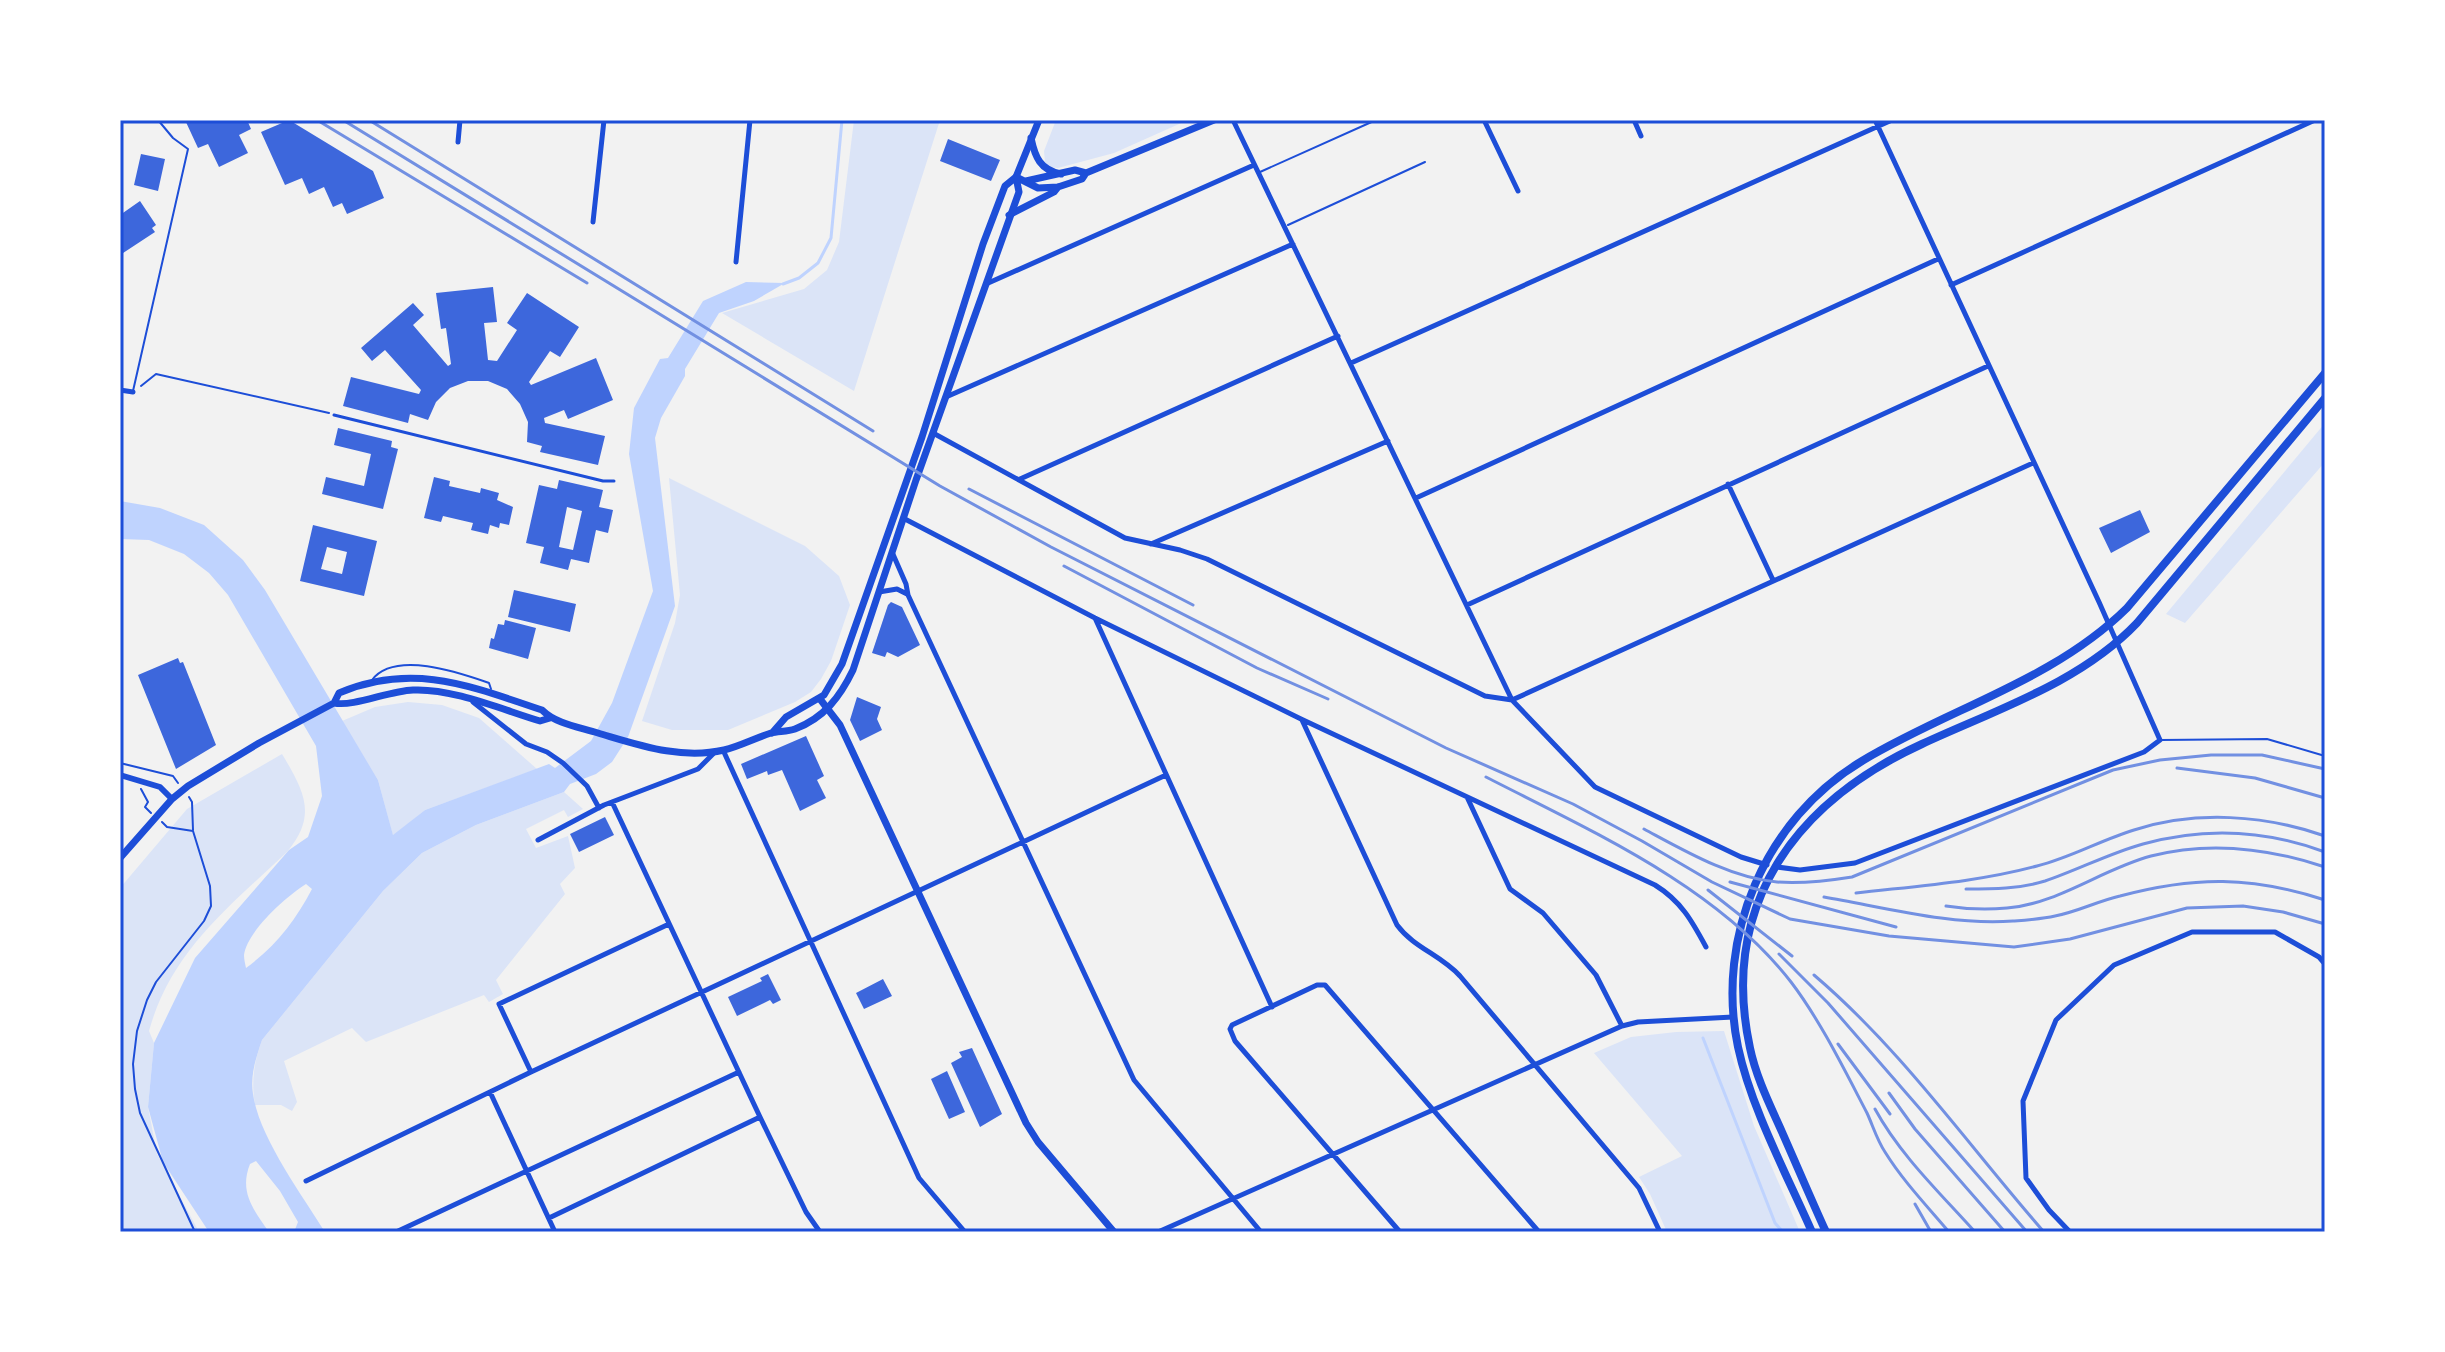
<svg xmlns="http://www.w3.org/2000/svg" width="2445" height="1352" viewBox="0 0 2445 1352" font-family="'PT Sans',sans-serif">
	<rect width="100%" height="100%" fill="#f2f2f2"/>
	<path fill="#dbe4f7" d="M854,120H940L854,391L722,313L804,289L827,270L839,242Z
		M1056,120H1188L1114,153L1058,168L1049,167L1045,162L1044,151Z
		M2325,423V462L2185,623L2166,614Z
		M669,478L805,546L839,576L850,605L831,661L821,679L811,692L795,702L728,730H672L642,721L675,623L680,595Z
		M408,702L442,705L479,718L537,769L425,810L393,836L378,780L342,721L375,707Z
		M282,754C304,791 318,815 287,852C229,907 171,951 149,1031L154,1043L148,1107L157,1154L199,1232H120V888L187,809Z
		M564,792L583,809L568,817L564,810L526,829L536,848L568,836L575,868L560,884L565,894L496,980L503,994L489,1002L484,995L366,1042L352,1028L284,1061L297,1102L292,1111L281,1105H255C251,1081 254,1062 262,1040L383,891L422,853L476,825Z
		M1724,1031L1754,1126L1800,1232H1667L1650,1194L1639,1177L1682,1156L1594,1053L1631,1037L1676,1032Z"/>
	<path fill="#bfd3fe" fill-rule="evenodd" d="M746,282L785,283L754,301L719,313L685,369V376L661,418L655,438L675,606L628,737L612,762L596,774L570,784L564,792L476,825L422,853L383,891L262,1040C256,1058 250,1075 253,1094C259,1137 302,1195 325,1232H294L298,1222L280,1191L256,1161L250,1164C239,1192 253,1209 269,1232H209L163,1162L148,1107L154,1043L195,958L289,850L308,837L322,796L316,746L228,595L209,573L184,554L149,540L120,539V501L160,508L204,525L243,560L265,590L378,780L393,835L425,810L549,764L555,768L591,741L612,703L653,591L629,454L634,408L660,359L668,358L703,301ZM306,884L312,889C295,921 276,946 246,968C245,963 244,959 244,955C247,931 287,896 306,884Z"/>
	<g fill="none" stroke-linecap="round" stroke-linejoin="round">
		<path stroke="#bfd3fe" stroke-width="3" d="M783,284L799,278L818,263L831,238L842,120
			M1703,1038L1775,1223L1783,1232"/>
	</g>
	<path fill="#3d67dc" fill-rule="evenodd" d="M185,120H247L251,129L239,135L248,153L219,167L208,144L198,148Z
		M289,120L373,171L384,198L347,214L342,203L333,207L324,187L309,194L302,178L285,185L261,132Z
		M948,139L1000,160L991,181L940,161Z
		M141,154L165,159L158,191L134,185Z
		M140,201L156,225L152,228L155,232L120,255V215Z
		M493,287L497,322L484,323L488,360L497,361L517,330L507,323L527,293L579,327L560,357L550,351L529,382L531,385L596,358L613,400L568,419L564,410L544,418L545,423L605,436L598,465L540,452L542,446L527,442L528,422L520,404L507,389L488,381H468L450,388L436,402L428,420L410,414L408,423L343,406L351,377L419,394L421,390L385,350L372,361L361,348L413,303L424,315L413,325L448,366L451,364L446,328L441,329L436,293Z
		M338,428L392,441L391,447L398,449L383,509L322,494L326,477L364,486L371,454L334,445Z
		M434,477L450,481L449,486L480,493L481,488L499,493L497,500L513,507L509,525L500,523L499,528L490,525L488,534L471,530L473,523L443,516L441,522L424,518Z
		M559,480L603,490L599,507L613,510L608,533L596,530L589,563L571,559L568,570L540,563L544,547L526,543L539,485L557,489ZM567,507L582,511L573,550L559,547Z
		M2140,510L2150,532L2111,553L2099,528Z
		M313,525L377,541L364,596L300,581ZM327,547L347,552L342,574L321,569Z
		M514,590L576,604L570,632L508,617Z
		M891,602L902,607L920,645L898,657L887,652L885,657L872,653L888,605Z
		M505,620L536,628L528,659L489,648L491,638L494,639L498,624L504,625Z
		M178,658L180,663L183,662L216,745L176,769L138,675Z
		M857,697L881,707L877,719L882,730L860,741L850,720Z
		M806,736L824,776L817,780L826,798L800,811L782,770L768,775L767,771L747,779L741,764Z
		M605,817L614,835L579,852L570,834Z
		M768,974L781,1000L773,1004L770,1000L737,1016L728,997L762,981L760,978Z
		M883,979L892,996L864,1009L856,993Z
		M972,1048L1002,1114L980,1127L951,1063L962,1057L959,1052Z
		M947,1071L965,1112L949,1119L931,1079Z"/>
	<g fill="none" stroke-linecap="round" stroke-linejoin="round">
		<path stroke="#1d4ed8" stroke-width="2" d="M141,386L156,374L329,413
			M120,763L173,776L178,783
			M141,789L148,802L145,807L151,813
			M189,797L192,802L193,830
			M162,822L167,827L193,831L210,886L211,906L204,921L156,982L147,1000L137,1031L133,1064L135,1089L140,1113L195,1232"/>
		<path stroke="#1d4ed8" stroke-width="2" d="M1260,172L1376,120
			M1288,225L1425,162
			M133,391L188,149L173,138L158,120
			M372,680C395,650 460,673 489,683L491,689
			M2161,740L2267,739L2325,756"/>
		<path stroke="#1d4ed8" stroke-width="3" d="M334,415L603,481H614"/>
		<path stroke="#1d4ed8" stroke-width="5" d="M1233,120L1512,700L1595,787L1741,857L1767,865
			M1484,120L1518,191
			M1634,120L1641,136
			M458,142L460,120
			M593,222L604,120
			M736,262L750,120
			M986,284L1254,165
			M1951,285L2315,120
			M1351,363L1892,120
			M120,390L133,392
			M946,397L1293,244
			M933,433L1125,538L1180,550L1207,559L1485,696L1512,700L2033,463
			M1020,479L1338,336
			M1728,484L1773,580
			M1416,498L1938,259
			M903,518L1095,618L1301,719L1655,885C1681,901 1692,921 1706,947
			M1151,544L1388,441
			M892,552L906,584L908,595L1134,1080L1261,1232
			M879,592L897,589L907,594
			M1467,605L1988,366
			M1095,618L1272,1007
			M473,702L526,744L547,752L563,763L587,786L599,808
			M1302,720L1397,925C1414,948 1441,955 1460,976L1639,1188L1660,1232
			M723,750L919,1178L965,1232
			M1467,797L1510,889L1543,913L1596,975L1622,1026
			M612,802L760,1117L806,1212L820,1232
			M538,840L604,805L698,769L715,752
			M1777,867L1800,870L1855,863L2144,752L2160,740L2099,602L1875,120
			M531,1072L499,1004L669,924
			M490,1092L555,1232
			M306,1181L531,1072L1166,775
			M549,1218L760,1117
			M396,1232L739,1072
			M1158,1232L1622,1026L1638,1022L1733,1017
			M1400,1232L1235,1041L1230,1029L1232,1025L1317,985H1325L1539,1232
			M2070,1232L2049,1210L2026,1178L2023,1101L2056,1020L2114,965L2192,932H2275L2319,957L2325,964"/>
		<path stroke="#1d4ed8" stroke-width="6" d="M120,775L160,787L172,799"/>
		<path stroke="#1d4ed8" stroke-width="7" d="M1031,138C1035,157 1040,170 1061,174
			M1016,177L1038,188L1058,187L1082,179L1086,173L1214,120
			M1026,181L1075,170L1086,173
			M1009,215L1054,192L1058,187
			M820,699L840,725L1026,1123L1038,1142L1114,1232"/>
		<path stroke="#1d4ed8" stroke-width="7" d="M334,703C354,707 388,691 413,690C452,688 503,710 540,721L550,718
			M772,733L786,717L824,695L842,664L922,437L983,244L1005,186L1016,177L1039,120
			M120,858L172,799L188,786L259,743L334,703L339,693C413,662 470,686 542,710C556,724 579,727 598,733C639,745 681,760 724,750C740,746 755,738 771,733C778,731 787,732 795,729C824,718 840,697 853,670L916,480L1019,192L1016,177"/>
		<path stroke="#1d4ed8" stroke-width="8" d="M1812,1232C1787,1175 1751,1108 1738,1047C1715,937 1765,819 1862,761C1950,708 2053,681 2127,608L2325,373
			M1826,1232C1811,1199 1797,1166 1782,1132C1770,1105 1756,1077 1750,1048C1719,904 1796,802 1922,744C1995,710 2080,683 2137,623L2325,398"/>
		<path stroke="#7290e2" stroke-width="3" d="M317,120L587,283
			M343,120L940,486L1051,547L1446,748L1573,804L1642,841L1712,882L1790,919L1889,936L2014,947L2070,939L2187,908L2243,906L2283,912L2325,924
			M369,120L873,431
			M969,489L1193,605
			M1064,566L1257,668L1328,699
			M2177,768L2255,778L2325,798
			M1486,777C1591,831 1717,886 1791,982C1820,1020 1845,1071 1867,1113C1873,1126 1877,1140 1885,1152C1903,1181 1927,1206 1949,1232
			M1644,829C1685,851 1731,878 1777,882C1803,884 1827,881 1852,877L2113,770L2160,760L2211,755H2262L2325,769
			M1730,882L1896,927
			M1966,889C1993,889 2019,889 2045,881C2078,870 2110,853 2143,844C2204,827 2266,830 2325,852
			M1708,890L1792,956
			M1856,893C1917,886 1978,882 2037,866C2070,858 2101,840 2134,830C2196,810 2265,815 2325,836
			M1824,897C1883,907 1953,926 2013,921C2027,920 2042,919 2055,916C2077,912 2098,901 2120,896C2195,876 2251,876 2325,900
			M1946,906C1965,909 1987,910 2007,908C2058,904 2102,869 2151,856C2209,841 2268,848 2325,867
			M1779,954L1828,1003L2027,1232
			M1814,975C1902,1050 1968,1145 2044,1232
			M1838,1044L1890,1114
			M1889,1093L1915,1129L2005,1232
			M1875,1109C1900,1155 1940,1193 1975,1232
			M1915,1204L1931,1232"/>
	</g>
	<rect width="2445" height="1352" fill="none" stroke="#ffffff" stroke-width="244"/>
	<rect x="122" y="122" width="2201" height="1108" fill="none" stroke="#1d4ed8" stroke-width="3"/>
</svg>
